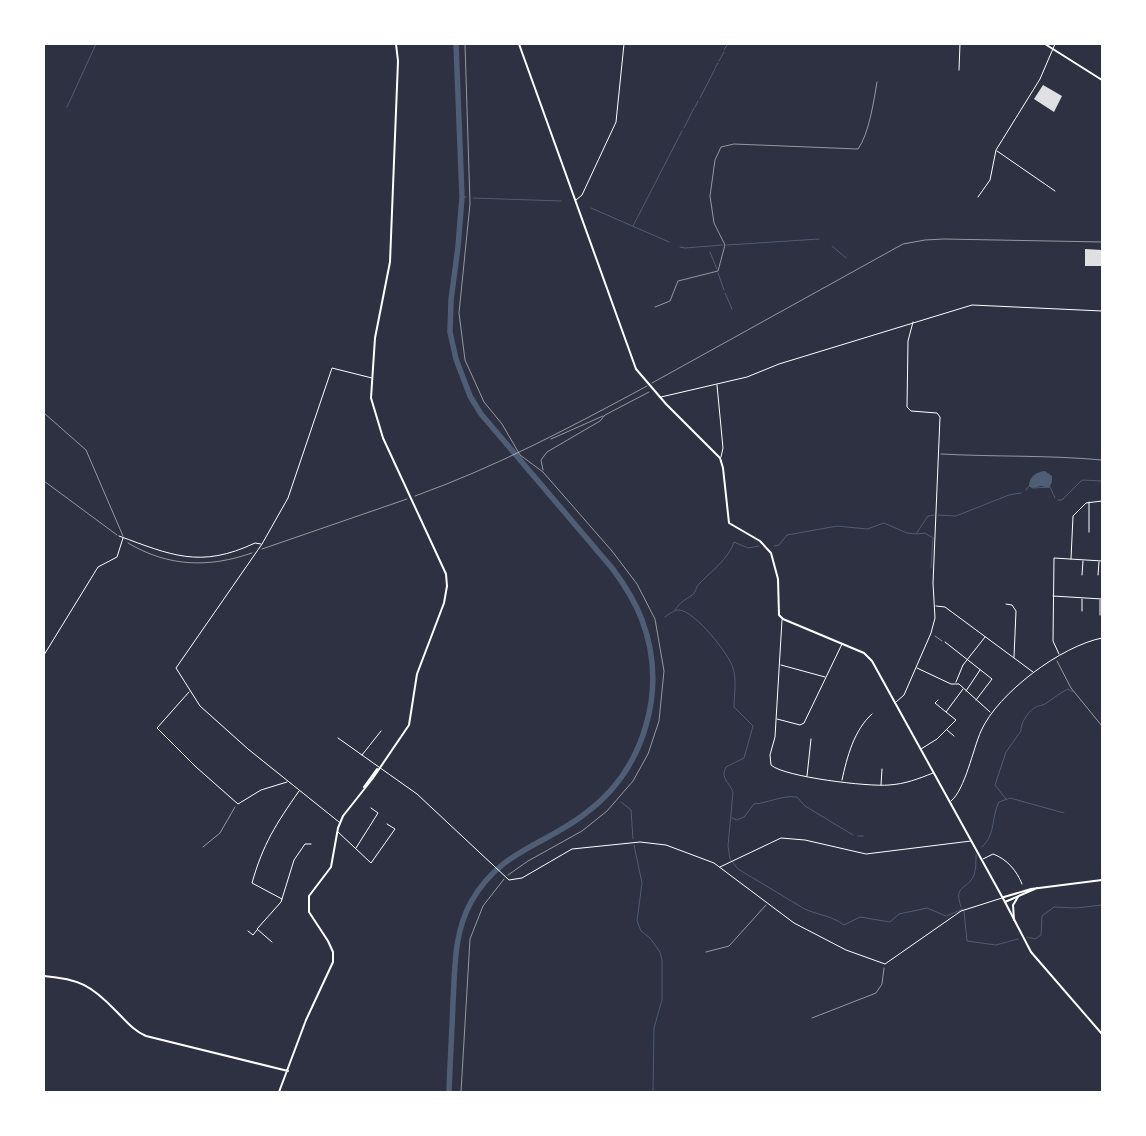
<svg xmlns="http://www.w3.org/2000/svg" width="1146" height="1136" viewBox="0 0 1146 1136" font-family="'Work Sans',sans-serif">
	<rect width="100%" height="100%" fill="#2d3142"/>
	<path fill="#4f5d75" d="M1045,471L1052,476V482L1049,488L1041,486L1033,488L1029,486C1029,477 1036,472 1045,471Z"/>
	<g fill="none" stroke-linecap="round" stroke-linejoin="round">
		<path stroke="#4f5d75" stroke-width="1" d="M724,50L727,45
			M719,61L724,52
			M715,68L718,63
			M700,98L715,69
			M67,107L96,44
			M695,107L698,101
			M684,128L694,108
			M462,197H466
			M473,198L561,201
			M591,208L669,242
			M633,226L682,131
			M727,245L819,239
			M832,246L846,258
			M680,247L685,248L723,245
			M710,252L717,269
			M718,273L724,290
			M725,293L732,309
			M1026,490L1029,486L1033,488L1050,487L1055,498
			M1058,500H1062L1082,480L1102,481
			M938,515L956,516L1009,495L1021,493
			M917,534L925,533L933,538L931,568
			M774,546L779,545L787,535L837,526L867,529L884,523L907,533L916,534L928,516L934,515
			M675,610C681,601 684,601 692,595C696,593 695,589 698,585C710,572 729,559 734,542L748,548L759,546
			M665,617C669,614 674,610 679,610C695,611 729,654 733,668C737,681 734,694 734,707L753,726L744,758L726,767C720,778 729,782 733,792L728,846L730,859L738,869L798,905C812,915 830,914 844,925L860,917L890,922L899,914L927,908L946,916L963,909
			M1006,799L995,785L1006,752L1021,731C1020,724 1028,712 1034,708C1038,705 1044,706 1048,702C1055,697 1060,693 1068,689L1073,692
			M621,802L631,810L633,839
			M732,818L737,820L744,817L754,804C769,803 781,795 797,797L805,806L853,835
			M858,836H863
			M634,845L642,883L637,921L641,931L650,938L660,952L662,960V1000L654,1028L653,1092
			M982,847C996,834 991,818 999,802L1010,798L1064,813
			M961,907C953,884 967,891 974,875C976,870 976,860 976,855
			M964,911L967,941L996,945L1018,939
			M1027,937L1035,939L1041,935L1042,916L1054,907L1076,908L1102,905"/>
		<path stroke="#4f5d75" stroke-width="5.5" d="M449,1092C450,1062 452,1032 453,1002C455,967 454,933 471,902C500,850 544,846 586,813C645,769 668,689 642,620C635,601 624,584 612,568L481,414L470,396L456,359L450,332L451,300L458,247L462,197L456,44"/>
	</g>
	<path fill="#e0e0e3" d="M1043,85L1062,96L1054,112L1034,99Z
		M1085,249L1102,250V266H1085Z"/>
	<g fill="none" stroke-linecap="round" stroke-linejoin="round">
		<path stroke="#fff" stroke-width="0.5" d="M465,44L470,204L459,313L465,360L484,402L502,424L520,455L543,472L612,551L637,584L655,619L664,671L659,721L648,754L633,781L607,811L582,831L528,861L508,875
			M655,307L670,301L678,281L718,271L725,245L714,223L710,196L715,160L721,147L734,144L858,149C869,134 874,100 877,82
			M652,383L903,244L925,240L944,239L1102,242
			M551,439L603,416
			M941,454C995,457 1049,455 1102,460
			M543,470L541,460L547,452L600,421L605,415L649,392
			M415,496C496,467 571,427 647,386
			M128,543C168,567 209,568 252,553
			M262,549L407,499
			M935,636L942,641
			M1057,661L1071,688L1102,726
			M203,847L220,833L235,807
			M706,952L729,946L766,905
			M812,1018L876,993L882,984L884,968
			M461,1092L470,939L483,906L504,879"/>
		<path stroke="#fff" stroke-width="0.5" d="M44,413L86,450L123,536
			M44,481L117,535"/>
		<path stroke="#fff" stroke-width="1" d="M959,70L960,44
			M997,151L1055,191
			M978,197L990,180L996,150L1040,79L1055,44
			M576,200L582,195L616,122L624,44
			M717,385L723,448L721,457
			M661,397L747,377L779,364L972,305L1102,311
			M1089,532V502
			M1102,533V516
			M119,536C171,555 200,569 255,543L261,544
			M1071,559L1073,516L1086,503L1102,501
			M1082,575L1083,561
			M1098,575L1099,562
			M1053,596L1102,599
			M1006,604L1012,605L1016,611L1014,657
			M936,606L945,607L1033,672
			M1082,611V599
			M1100,615V600
			M782,620L775,737L770,755L771,765C784,777 869,787 889,785C905,784 918,779 933,773
			M945,642L992,679L976,700
			M1059,654L1053,641L1054,558L1102,561
			M44,655L98,567L117,557L123,538
			M781,665L825,677
			M917,668L951,684H959L990,712
			M956,682L963,665L985,637
			M966,691L980,670
			M189,692L157,728L196,767L238,804L261,790L287,782
			M938,700L935,703L946,712L963,689
			M896,702L904,695L931,633L935,618L933,583L940,417L937,413L911,411L907,407L908,341L913,322
			M777,719L800,725L804,723L842,644
			M947,730L954,736
			M338,738L417,794L509,880L522,878L572,849L640,842L666,845L714,863L794,923L846,950L885,964L961,911L1002,898
			M921,749L937,739L956,720L946,712
			M362,755L381,731
			M807,776L811,739
			M842,780C847,757 854,730 872,714
			M881,785L882,769
			M951,801C965,790 973,749 981,731C998,693 1061,646 1102,638
			M339,822L248,749L200,706L176,668L262,544L288,498L332,368L372,378
			M338,832L371,863L395,829L387,824
			M356,848L378,813L371,808
			M983,859L993,854C1007,859 1017,871 1022,884
			M720,867L781,838L805,840L866,854L971,841
			M282,899L252,883C263,844 276,824 299,791
			M248,931L253,935L257,930
			M272,942L257,929L281,902L294,860L305,844H311"/>
		<path stroke="#fff" stroke-width="2" d="M1045,44L1102,80
			M1005,902L1031,952L1102,1034"/>
		<path stroke="#fff" stroke-width="2" d="M519,44L636,369L666,404L720,458L723,468L729,523L760,541L771,553L778,579L779,615L783,619L864,653L872,661L1005,902L1037,888
			M364,787L377,769
			M1004,897L1031,889L1102,880
			M1014,920L1013,905L1018,897
			M44,976C79,979 91,985 116,1011C126,1021 134,1031 146,1036L288,1071
			M279,1092L306,1020L333,962V952L328,941L309,912V896L331,867L338,828L343,816L373,778L409,725L417,674L444,603L447,586L446,574L383,438L371,398L375,338L390,262L398,61L396,44"/>
	</g>
	<rect width="1146" height="1136" fill="none" stroke="#ffffff" stroke-width="90"/>
</svg>
